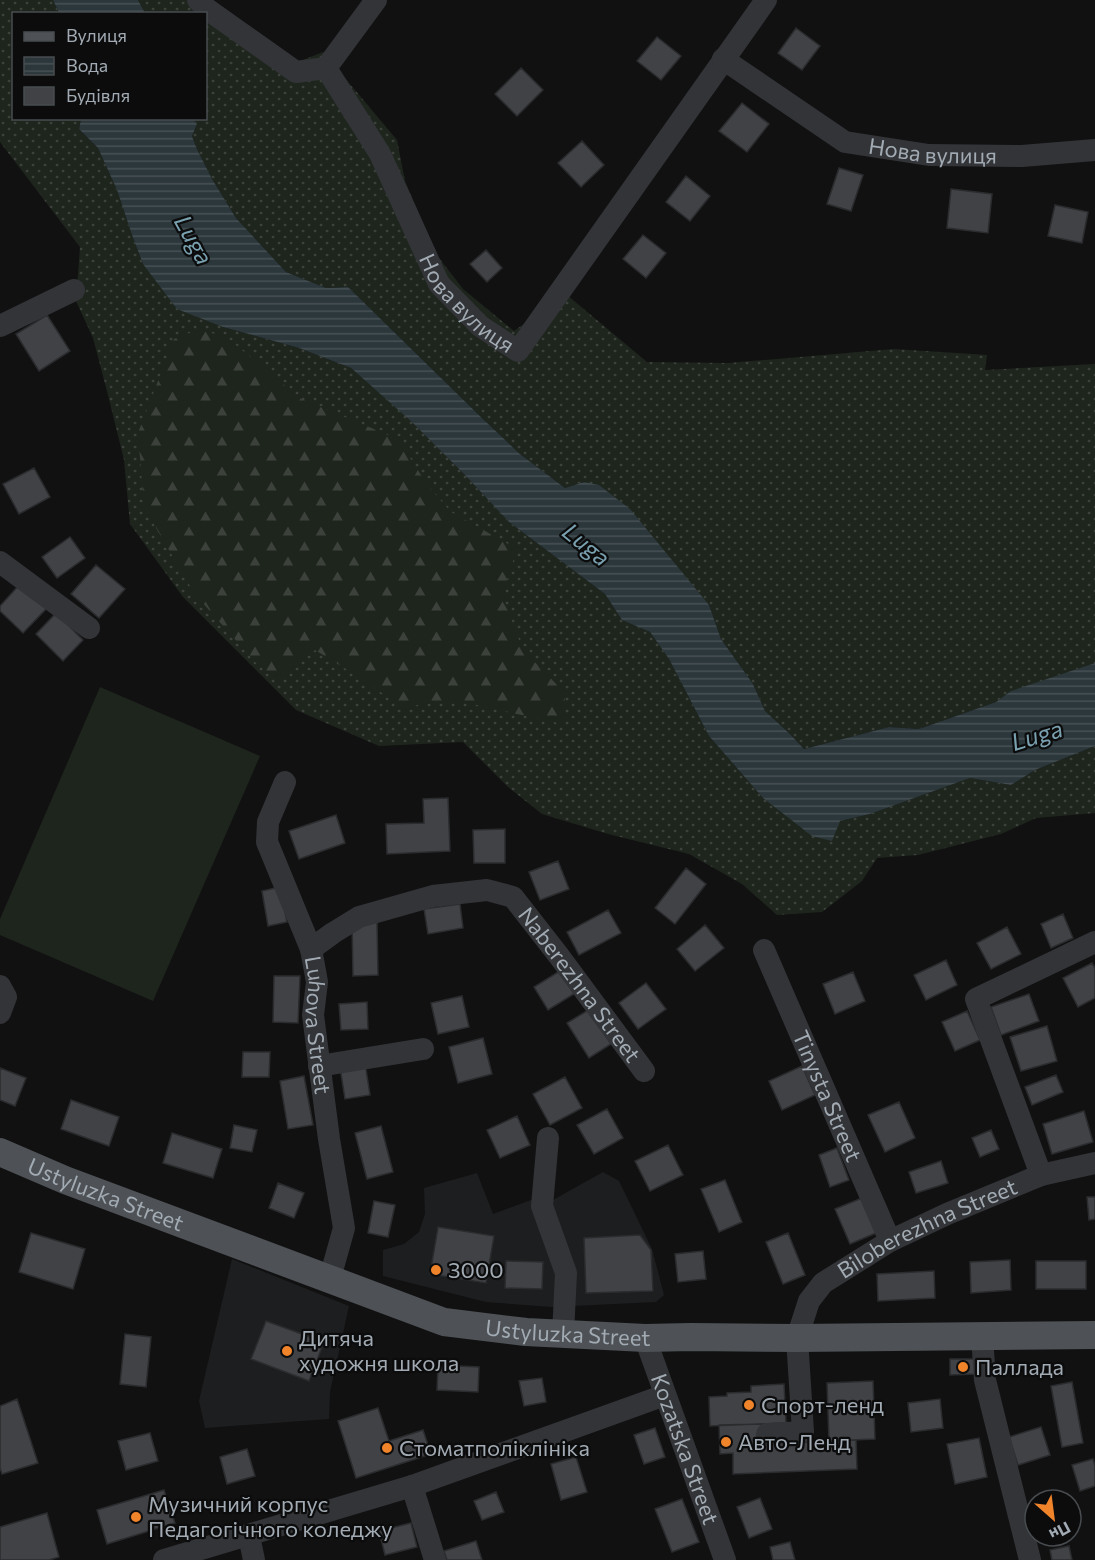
<svg xmlns="http://www.w3.org/2000/svg" width="1095" height="1560" viewBox="0 0 1095 1560" font-family="Commissioner,sans-serif">
	<defs>
		<pattern id="grass-dots" width="8" height="8" patternUnits="userSpaceOnUse" patternTransform="scale(1.5)"><rect width="8" height="8" fill="#1e251d"/><path d="M2 2h.1M6 6h.1" fill="none" stroke="#3c423b" stroke-width="1.8" stroke-linecap="round"/></pattern>
		<pattern id="forest-firs" width="22" height="20" patternUnits="userSpaceOnUse" patternTransform="scale(1.5)"><rect width="22" height="20" fill="#1e251d"/><path d="M5 1l3.5 6h-7zM16 11l3.5 6h-7z" fill="#3c423b"/></pattern>
		<pattern id="water-rules" width="6" height="5" patternUnits="userSpaceOnUse" patternTransform="scale(1.5)"><rect width="6" height="5" fill="#2b373b"/><path d="M0 2.5h6" fill="none" stroke="#475155"/></pattern>
	</defs>
	<rect width="100%" height="100%" fill="#111112"/>
	<path fill="#1d1e1f" d="M603,1172L619,1181L652,1249L664,1295L656,1302L552,1307L486,1302L383,1276V1250L404,1244L419,1232L425,1214L424,1188L477,1173L493,1214L531,1200H553Z
		M232,1259L349,1306L330,1392L329,1419L205,1428L199,1401Z"/>
	<path fill="url(#grass-dots)" d="M0,0H53L59,13L14,14V118L81,119L79,129L98,148L117,190L132,235L143,264L223,327L299,348L351,368L412,421L464,474L509,522L605,594L622,620L650,632L669,659L709,736L763,798L840,821L870,814L970,778L1011,785L1035,770L1095,746V813L1036,818L1001,834L918,855L877,858L862,881L822,912L777,915L742,884L689,854L608,834L542,814L508,787L463,742L379,746L296,710L183,597L130,524L124,460L108,395L93,338L76,301L80,247L0,142Z
		M138,0H210L298,62L323,52L397,140L405,181L436,254L463,289L514,331L528,321L555,285L647,362L728,363L894,349L987,355L985,370L1095,364V663L1012,691L996,702L919,729L889,727L804,749L790,734L765,711L753,684L721,639L709,605L584,482L565,488L520,454L483,419L348,287L326,288L286,272L236,218L212,179L196,147L192,136L197,124L193,119L206,118V14L145,13Z"/>
	<path fill="url(#forest-firs)" d="M197,330L225,336L301,399L398,439L428,486L451,512L517,549L502,595L523,650L565,693L563,724L454,700L403,707L346,669L315,650L277,680L256,663L194,593L144,507L138,433L174,339Z"/>
	<path fill="#1e251d" d="M100,687L260,756L153,1001L0,935V919Z"/>
	<path fill="url(#water-rules)" d="M53,0H138L145,13H59Z
		M81,119H193L197,124L192,136L196,147L212,179L236,218L286,272L326,288L348,287L483,419L520,454L565,488L584,482L599,485L630,509L709,605L721,639L753,684L765,711L790,734L804,749L889,727L919,729L996,702L1011,691L1095,663V746L1035,770L1011,785L970,778L870,814L840,821L832,841L812,836L763,798L709,736L669,659L650,632L622,620L605,594L509,522L464,474L412,422L351,368L299,348L223,327L177,309L143,264L132,235L117,190L98,148L79,129Z"/>
	<path fill="#404246" stroke="#2b2c2e" stroke-width="1.5" d="M796,28L820,46L802,70L778,53Z
		M657,37L681,56L661,80L637,61Z
		M521,68L543,90L517,116L495,94Z
		M742,103L769,124L747,152L719,131Z
		M582,141L604,165L581,187L558,163Z
		M839,168L863,175L851,211L827,204Z
		M686,176L710,196L690,221L666,202Z
		M951,189L992,194L988,233L947,228Z
		M1055,205L1088,212L1082,243L1048,236Z
		M643,235L666,253L646,278L623,259Z
		M486,250L502,268L487,282L470,264Z
		M47,315L70,351L39,371L16,334Z
		M34,468L50,497L19,514L3,484Z
		M70,537L85,558L57,578L42,557Z
		M96,565L125,589L99,618L71,594Z
		M20,584L47,608L23,633L0,611V606Z
		M56,613L83,640L63,661L36,634Z
		M448,798L450,851L387,854L386,824L424,823L423,799Z
		M336,815L345,843L299,859L289,831Z
		M505,829V863H474L473,830Z
		M558,861L569,889L540,900L529,872Z
		M686,868L706,884L675,924L655,908Z
		M280,887L287,922L268,926L262,891Z
		M460,904L463,928L428,934L424,909Z
		M608,910L621,933L579,955L567,932Z
		M1063,914L1073,938L1051,948L1041,924Z
		M377,922L378,975L353,976L352,923Z
		M705,925L724,948L695,971L677,949Z
		M1007,927L1021,954L991,969L977,943Z
		M946,960L957,985L926,1000L914,975Z
		M1092,963L1095,968V998L1078,1007L1063,978Z
		M563,969L577,992L548,1010L534,987Z
		M853,972L865,1001L835,1014L823,984Z
		M274,976H300L298,1023L273,1022Z
		M646,983L666,1009L638,1029L619,1003Z
		M1029,994L1039,1021L1001,1035L991,1007Z
		M462,996L469,1027L438,1034L431,1003Z
		M367,1002L368,1029L341,1030L339,1004Z
		M590,1009L611,1044L589,1058L567,1023Z
		M967,1011L980,1040L955,1051L942,1022Z
		M1047,1026L1057,1061L1021,1071L1010,1037Z
		M483,1038L492,1074L458,1083L449,1047Z
		M243,1052H270L269,1077H242Z
		M365,1063L370,1095L345,1099L340,1067Z
		M802,1066L815,1095L782,1110L769,1081Z
		M0,1068L26,1078L15,1106L0,1100Z
		M1056,1075L1063,1092L1032,1105L1025,1087Z
		M304,1076L313,1125L288,1129L280,1081Z
		M565,1077L582,1108L550,1125L533,1094Z
		M71,1100L119,1117L109,1146L61,1129Z
		M899,1102L915,1138L885,1152L868,1115Z
		M607,1109L623,1138L594,1154L577,1125Z
		M1084,1111L1093,1142L1052,1154L1043,1124Z
		M517,1116L530,1145L500,1158L487,1130Z
		M234,1125L257,1130L252,1152L230,1148Z
		M381,1126L393,1172L367,1179L355,1133Z
		M991,1130L999,1149L980,1157L972,1138Z
		M172,1133L222,1149L213,1178L163,1163Z
		M668,1145L683,1175L650,1191L635,1161Z
		M837,1148L849,1180L830,1187L819,1155Z
		M941,1161L948,1183L916,1193L909,1172Z
		M725,1180L742,1222L719,1232L701,1189Z
		M278,1183L304,1193L294,1218L269,1208Z
		M1087,1197H1095V1219L1089,1220Z
		M862,1198L876,1233L850,1244L835,1209Z
		M374,1201L395,1205L388,1237L368,1233Z
		M438,1227L494,1236L486,1283L430,1274Z
		M31,1233L85,1249L73,1289L19,1272Z
		M788,1233L805,1275L783,1284L766,1242Z
		M640,1235L651,1250L653,1291L586,1293L584,1238Z
		M703,1251L706,1279L678,1282L675,1254Z
		M1010,1260L1011,1290L971,1293L970,1262Z
		M506,1261L543,1262L542,1289L505,1288Z
		M1036,1261H1086V1289H1036Z
		M934,1271L935,1298L878,1301L877,1274Z
		M266,1321L324,1342L309,1381L251,1359Z
		M125,1334L151,1337L146,1387L120,1384Z
		M950,1359H975L976,1374L950,1375Z
		M438,1365L479,1367L478,1392L437,1390Z
		M542,1378L546,1402L524,1406L519,1381Z
		M873,1381L875,1439L829,1441L827,1383Z
		M1072,1382L1083,1443L1062,1447L1051,1386Z
		M784,1384L786,1423L710,1426L709,1397L727,1396V1393L751,1392V1386Z
		M17,1399L38,1463L2,1474L0,1468V1406Z
		M940,1399L943,1428L911,1432L908,1403Z
		M378,1408L389,1441L423,1430L431,1454L356,1478L338,1421Z
		M764,1424V1444L856,1440L857,1469L733,1474V1453L720,1454L719,1425Z
		M1041,1427L1050,1455L1018,1465L1009,1437Z
		M655,1428L665,1457L644,1464L634,1435Z
		M150,1433L158,1461L126,1470L118,1441Z
		M979,1438L987,1477L955,1484L947,1444Z
		M247,1449L255,1476L227,1484L220,1457Z
		M576,1457L587,1492L561,1500L551,1464Z
		M1093,1459L1095,1466V1486L1080,1491L1072,1465Z
		M164,1490L175,1523L107,1544L97,1510Z
		M496,1492L504,1512L482,1520L474,1501Z
		M760,1498L772,1529L749,1538L737,1507Z
		M682,1499L699,1542L672,1552L655,1509Z
		M47,1513L59,1557L49,1560H0V1527Z
		M411,1523L417,1547L385,1555L379,1531Z
		M476,1541L482,1560H447L444,1551Z
		M790,1542L795,1560H773L770,1547Z
		M1069,1546L1072,1560H1052L1050,1550Z"/>
	<g fill="none" stroke-linecap="round" stroke-linejoin="round">
		<g stroke="#323437" stroke-width="22">
			<path id="s1" d="M198,0L207,9L296,72L326,68L380,154L439,284L480,326L518,351L766,0"/>
			<path id="s2" d="M723,59L845,142L929,155L1022,156L1095,150"/>
			<path d="M326,68L376,0"/>
			<path d="M0,326L74,290"/>
			<path d="M0,562L89,628"/>
			<path id="s3" d="M285,782L268,822L267,842L311,949L317,982L313,1015L329,1139L344,1228L330,1278"/>
			<path id="s4" d="M311,949L333,933L359,917L433,896L487,890L513,897L559,956L644,1071"/>
			<path id="s5" d="M764,950L890,1241"/>
			<path d="M0,986L6,997L0,1013"/>
			<path d="M319,1066L423,1049"/>
			<path d="M548,1138L542,1206L566,1273L563,1334"/>
			<path d="M1041,1175L976,999L1095,942"/>
			<path d="M982,1336L985,1380L1030,1560"/>
			<path id="s6" d="M645,1338L725,1560"/>
			<path id="s7" d="M767,1434L803,1432L797,1338L809,1301L823,1283L890,1241L947,1214L1041,1175L1095,1163"/>
			<path d="M412,1486L435,1560"/>
			<path d="M249,1536L254,1560"/>
			<path d="M164,1560L412,1486L665,1395"/>
		</g>
		<path stroke="#4e5256" stroke-width="28" id="s8" d="M0,1152L65,1180L444,1322L526,1332L645,1338L691,1337L797,1338L1095,1335"/>
	</g>
	<g fill="#f0842b" stroke="#0c0c0d" stroke-width="2">
		<circle cx="436" cy="1270" r="6"/>
		<circle cx="287" cy="1351" r="6"/>
		<circle cx="963" cy="1367" r="6"/>
		<circle cx="749" cy="1405" r="6"/>
		<circle cx="726" cy="1442" r="6"/>
		<circle cx="387" cy="1448" r="6"/>
		<circle cx="136" cy="1517" r="6"/>
	</g>
	<g text-anchor="middle" stroke-width="4.5" stroke-linejoin="round" paint-order="stroke">
		<g font-size="22" fill="#a2abb3" stroke="#0c0c0d">
			<text dy="8" stroke="none"><textPath href="#s2" startOffset="236">Нова вулиця</textPath></text>
			<text dy="8" stroke="none"><textPath href="#s1" startOffset="429">Нова вулиця</textPath></text>
			<text dy="8" stroke="none"><textPath href="#s4" startOffset="326">Naberezhna Street</textPath></text>
			<text dy="8" stroke="none"><textPath href="#s3" startOffset="256">Luhova Street</textPath></text>
			<text dy="8" stroke="none"><textPath href="#s5" startOffset="159">Tinysta Street</textPath></text>
			<text dy="8" stroke="none"><textPath href="#s8" startOffset="114">Ustyluzka Street</textPath></text>
			<text dy="8" stroke="none"><textPath href="#s7" startOffset="310">Biloberezhna Street</textPath></text>
			<text dy="8" stroke="none"><textPath href="#s8" startOffset="600">Ustyluzka Street</textPath></text>
			<text dy="8" stroke="none"><textPath href="#s6" startOffset="118">Kozatska Street</textPath></text>
		</g>
		<g font-size="22" fill="#a2abb3" stroke="#0c0c0d" text-anchor="start">
			<text x="448" y="1278">3000</text>
			<text x="299" y="1346">Дитяча<tspan x="299" dy="25">художня школа</tspan></text>
			<text x="975" y="1375">Паллада</text>
			<text x="761" y="1413">Спорт-ленд</text>
			<text x="738" y="1450">Авто-Ленд</text>
			<text x="399" y="1456">Стоматполіклініка</text>
			<text x="148" y="1512">Музичний корпус<tspan x="148" dy="25">Педагогічного коледжу</tspan></text>
		</g>
		<g font-size="24" font-style="italic" fill="#79a1af" stroke="#0c0c0d">
			<text transform="translate(193 240) rotate(61)" y="8">Luga</text>
			<text transform="translate(586 545) rotate(39)" y="8">Luga</text>
			<text transform="translate(1037 736) rotate(-17)" y="8">Luga</text>
		</g>
	</g>
	<rect x="12" y="12" width="195" height="108" fill="#0c0c0d" stroke="#484c4f" stroke-width="1.5"/>
	<rect x="24" y="32" width="30" height="9" fill="#4e5256" stroke="#484c4f" stroke-width="1.5"/>
	<text x="66" y="42" font-size="18" fill="#a2abb3">Вулиця</text>
	<rect x="24" y="57" width="30" height="18" fill="url(#water-rules)" stroke="#484c4f" stroke-width="1.5"/>
	<text x="66" y="72" font-size="18" fill="#a2abb3">Вода</text>
	<rect x="24" y="87" width="30" height="18" fill="#404246" stroke="#484c4f" stroke-width="1.5"/>
	<text x="66" y="102" font-size="18" fill="#a2abb3">Будівля</text>
	<g transform="translate(1053 1518) rotate(152)"><circle r="28" fill="#0c0c0d" stroke="#484c4f" stroke-width="1.5"/>
	<path d="M0-4.5L10 22L0 15L-10 22Z" fill="#f0842b"/>
	<text y="-9" font-size="16" font-weight="bold" text-anchor="middle" fill="#a2abb3">Пн</text>
	</g>
</svg>
